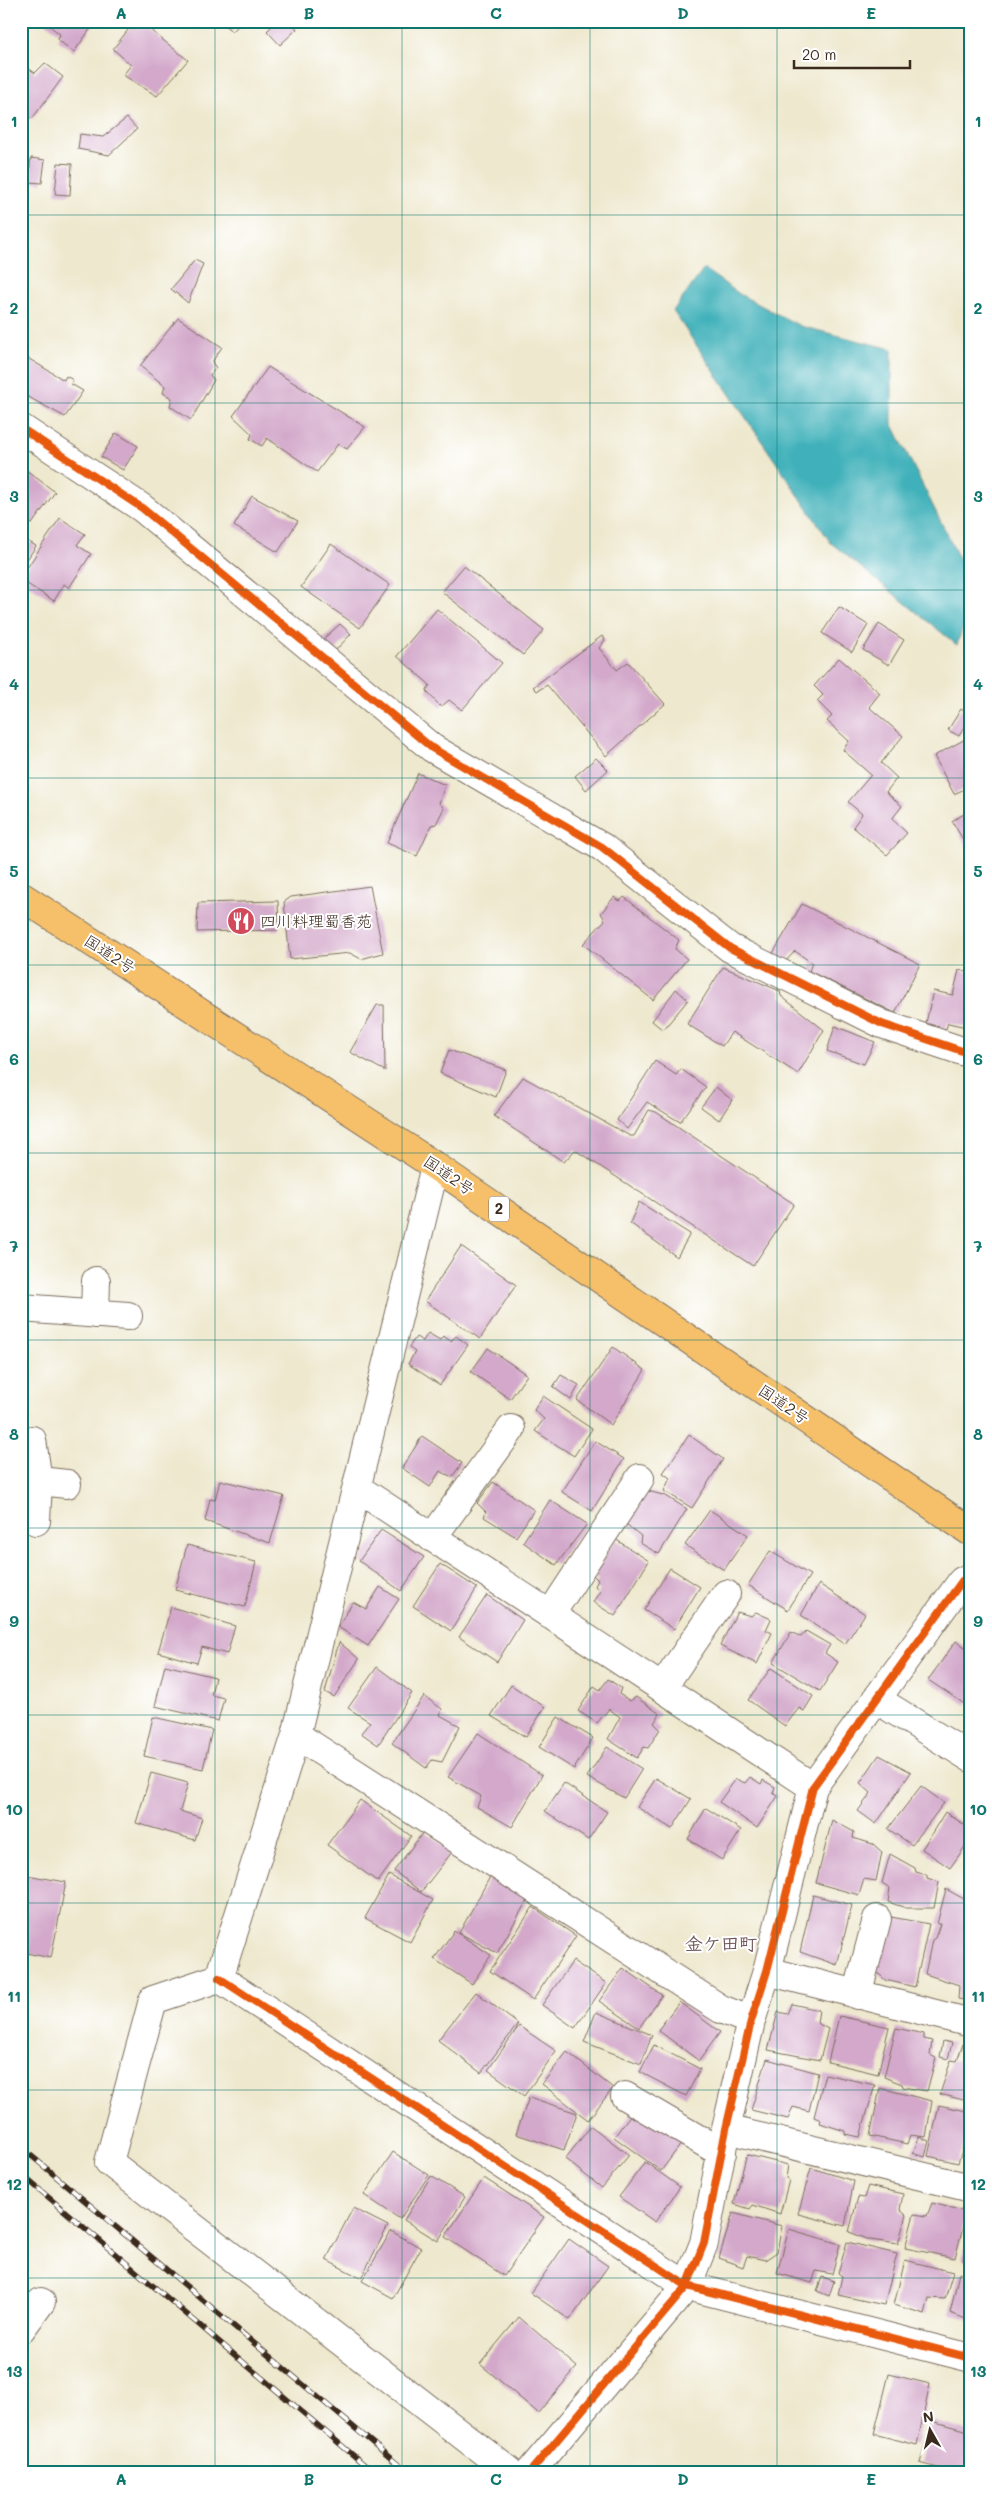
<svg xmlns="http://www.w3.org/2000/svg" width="992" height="2493" viewBox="0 0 992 2493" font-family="Mali,'Klee One',sans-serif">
	<rect width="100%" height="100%" fill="#fff"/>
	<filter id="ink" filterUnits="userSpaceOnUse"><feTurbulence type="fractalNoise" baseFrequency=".02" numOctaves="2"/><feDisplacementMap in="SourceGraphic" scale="10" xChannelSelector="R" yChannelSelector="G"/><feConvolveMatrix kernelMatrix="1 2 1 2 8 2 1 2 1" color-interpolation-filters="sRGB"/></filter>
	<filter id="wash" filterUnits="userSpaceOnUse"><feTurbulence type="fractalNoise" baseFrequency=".0096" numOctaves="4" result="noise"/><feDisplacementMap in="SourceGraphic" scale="20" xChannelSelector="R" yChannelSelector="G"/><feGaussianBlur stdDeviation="1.12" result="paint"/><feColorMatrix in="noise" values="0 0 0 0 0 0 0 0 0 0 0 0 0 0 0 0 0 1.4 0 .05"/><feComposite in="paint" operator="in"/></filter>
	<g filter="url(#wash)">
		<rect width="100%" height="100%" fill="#eee8ce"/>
		<path fill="#41b1ba" stroke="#3e6e6c" d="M704,269L741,295L800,326L892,349V423L971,583V603L957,645L831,543L673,311Z"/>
		<g id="blocks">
			<path fill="#d3a8ca" d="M43,21H96L74,52L58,40L60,34Z
				M135,21H139L188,60L157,96L123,75L131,65L113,49Z
				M221,21H243L232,32Z
				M277,21H290L297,29L280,45L267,31Z
				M21,63L35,73L45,63L63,77L32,119L21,111Z
				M127,118L137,129L109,155L78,149L80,134L103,137Z
				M31,158L45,160L42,183L28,182Z
				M58,163L72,164L70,195L55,194Z
				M195,260L203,264L188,303L171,289Z
				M178,318L222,347L212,362L216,368L210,375L214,380L191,420L170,406L172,398L163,393L165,386L140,366Z
				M21,354L64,380L66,376L73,380L71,384L83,391L65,417L21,393Z
				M268,367L365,427L347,449L338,444L317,472L267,438L262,446L250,439L252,434L233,416Z
				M116,433L138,446L123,470L101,457Z
				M21,466L55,492L32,524L21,519Z
				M252,496L298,521L278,552L234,526Z
				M60,518L85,534L77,545L91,554L69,588L64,584L54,601L21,580V577Z
				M21,537L36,546L21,569Z
				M331,544L390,585L360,628L301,587Z
				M464,566L544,630L523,655L442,592Z
				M839,607L868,625L852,652L822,633Z
				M437,609L502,663L462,710L449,700L441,707L426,691L430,685L397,656Z
				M340,624L351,634L333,653L322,640Z
				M879,624L904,640L889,665L863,650Z
				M602,636L605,640L599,648L617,670L628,662L665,704L606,756L547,685L537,691L533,687Z
				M839,658L880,693L869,707L903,736L881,763L897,778L886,792L902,806L892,819L907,833L887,855L853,827L862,814L848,802L871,775L843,750L849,741L827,721L832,716L817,701L823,695L814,686Z
				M961,709L971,716L959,736L948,730Z
				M971,736V786L954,794L934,756Z
				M596,758L608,770L586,790L575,776Z
				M418,773L445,785L439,803L444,808L436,824L431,825L417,856L387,843Z
				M971,810V849L968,848L952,821Z
				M370,886L383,953L361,959L350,953L290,959L284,902L291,897Z
				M614,897L620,901L624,897L679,940L675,949L687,959L653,1000L583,944L605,920L601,913Z
				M278,901L279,930L197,932L198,903Z
				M802,904L920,964L895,1013L809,971L812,963L795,951L785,962L772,955Z
				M723,967L780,991L781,996L824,1030L798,1074L732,1032L722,1046L687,1024Z
				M959,970L971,973V1028L948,1023L946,1029L926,1023L933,991L953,995Z
				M676,989L688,1000L663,1030L652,1021Z
				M377,1005H384L385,1071L350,1052Z
				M835,1026L875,1042L864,1064L827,1051Z
				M449,1050L506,1070L496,1097L440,1073Z
				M655,1061L676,1075L681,1069L706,1087L680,1122L647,1102L627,1129L617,1120Z
				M523,1077L630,1136H634L649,1110L656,1112L794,1204L753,1266L575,1150L564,1162L494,1116Z
				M716,1087L732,1100L719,1120L701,1107Z
				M639,1202L690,1234L677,1257L630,1223Z
				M461,1246L516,1285L480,1339L425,1301Z
				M428,1333L440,1340L443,1336L451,1341L456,1336L468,1345L440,1385L408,1364L415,1352L409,1347L416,1337L423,1341Z
				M613,1347L645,1370L611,1425L577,1400Z
				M488,1348L527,1375L510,1399L471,1372Z
				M561,1375L579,1385L571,1400L553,1387Z
				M543,1396L592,1429L574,1456L535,1431L544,1419L534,1410Z
				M689,1435L723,1459L692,1508L664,1491L670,1478L663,1473Z
				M422,1436L462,1463L452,1477L440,1471L430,1487L402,1468Z
				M595,1441L624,1459L592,1511L562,1492Z
				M220,1480L284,1496L270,1543L205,1521L210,1499L215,1500Z
				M493,1482L534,1510L516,1537L484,1517L486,1512L477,1503Z
				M648,1491L666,1496L687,1509L659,1554L640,1543L641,1536L626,1524Z
				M550,1500L587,1524L556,1565L523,1542Z
				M710,1510L748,1535L724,1570L685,1545Z
				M381,1530L424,1557L401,1591L359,1561Z
				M615,1539L649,1561L615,1616L593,1602L600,1591L595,1586L598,1580L593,1575Z
				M187,1545L256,1562L245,1607L175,1590Z
				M770,1551L810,1575L788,1610L748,1585Z
				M440,1564L477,1588L451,1631L413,1606Z
				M670,1568L700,1587L674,1629L644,1610Z
				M819,1584L865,1614L845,1644L801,1615Z
				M380,1587L399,1599L368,1646L338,1627L353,1602L366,1609Z
				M487,1595L523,1620L497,1662L459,1637Z
				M171,1607L235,1626L227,1654L202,1647L197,1663L158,1652Z
				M737,1612L751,1616L756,1612L771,1619L766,1630L772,1633L757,1664L720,1646Z
				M806,1631L830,1645L825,1653L838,1662L820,1691L773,1663L791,1632L801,1637Z
				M956,1641L971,1651V1697L966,1705L928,1680Z
				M339,1642L359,1659L334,1697L325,1692Z
				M165,1665L215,1677L211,1695L224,1698L218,1721L155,1706Z
				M377,1667L412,1693L378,1745L361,1733L370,1722L348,1708Z
				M771,1668L813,1696L804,1711L799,1708L785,1726L748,1700Z
				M608,1679L621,1688L619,1694L630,1701L636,1697L660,1714L654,1723L660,1729L648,1748L644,1747L637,1758L608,1739L620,1717L609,1709L597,1723L578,1711L594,1686L600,1690Z
				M511,1685L545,1707L526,1737L491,1716Z
				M424,1696L442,1709L440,1715L460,1726L442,1762L432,1760L426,1768L392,1743Z
				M153,1717L212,1730L203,1769L144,1756Z
				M558,1717L593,1738L574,1769L539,1747Z
				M478,1733L542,1775L512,1827L477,1807L481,1796L448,1777Z
				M607,1747L642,1769L624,1798L587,1777Z
				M879,1755L911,1772L876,1824L858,1811L871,1793L860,1783Z
				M151,1773L188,1783L180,1811L202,1818L195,1840L136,1823Z
				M750,1777L761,1784L763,1780L775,1787L773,1793L778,1796L757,1828L719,1802L736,1779L745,1783Z
				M656,1778L691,1799L672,1829L637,1807Z
				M564,1783L607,1812L588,1840L545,1811Z
				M921,1786L944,1803L912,1845L888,1829Z
				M360,1800L411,1836L378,1882L327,1845Z
				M706,1808L741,1830L722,1860L688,1839Z
				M945,1812L971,1829V1838L950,1868L922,1849Z
				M832,1820L854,1832L853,1838L873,1844L882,1852L876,1881L864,1879L859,1895L816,1883Z
				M424,1831L452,1852L421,1892L394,1871Z
				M890,1854L915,1868L916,1872L927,1875V1878L939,1882L934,1908H906L888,1902L890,1888L882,1883Z
				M21,1874L66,1882L51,1958L21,1952Z
				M389,1875L433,1900L410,1942L365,1918Z
				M491,1875L529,1897L497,1953L459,1933Z
				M946,1889L971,1903V2001L958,1999L959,1985L925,1974L932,1940L935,1938L940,1924H937Z
				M813,1895L852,1905L837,1965L800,1952Z
				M533,1907L576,1936L533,2000L490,1971Z
				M891,1917L929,1924L915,1987L885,1980L876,1971Z
				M454,1931L491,1955L472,1984L434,1959Z
				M573,1961L606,1983L575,2028L542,2005Z
				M623,1968L662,1995L639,2028L599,2001Z
				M476,1992L518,2024L481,2073L438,2040Z
				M679,2002L720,2032L699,2061L658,2030Z
				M792,2004L819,2010L817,2023L828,2029L820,2060L768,2050L778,2012L788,2014Z
				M596,2012L652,2035L641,2064L584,2042Z
				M839,2016L889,2027L878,2074L828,2062Z
				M519,2026L556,2051L524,2096L488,2070Z
				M896,2028L924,2034V2039L932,2041L930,2055L936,2058L927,2091L903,2087L902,2084L884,2077Z
				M943,2041L952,2043L948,2059L940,2057Z
				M963,2044L971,2046V2102L940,2094L951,2060L957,2061Z
				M654,2045L700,2069L686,2096L640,2072Z
				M567,2052L613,2088L588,2120L542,2084Z
				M767,2059L818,2073L809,2111L793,2107L788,2119L751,2110Z
				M825,2074L875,2085L860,2137L845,2134V2131L820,2123L821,2120L814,2117Z
				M880,2088L932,2101L926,2137L910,2135L907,2144L870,2136Z
				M529,2097L577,2113L564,2150L516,2134Z
				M939,2105L971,2112V2142L965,2141L958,2163L928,2156Z
				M637,2106L684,2140L661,2171L614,2137Z
				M591,2126L629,2155L602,2188L565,2159Z
				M919,2137L929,2141L925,2157L913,2153Z
				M968,2145H971V2167L964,2166Z
				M393,2152L429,2175L400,2219L364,2195Z
				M748,2155L788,2165L786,2178L789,2180L780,2214L753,2205L750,2209L734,2204L746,2157Z
				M645,2162L680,2187L655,2222L619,2197Z
				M811,2168L854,2181L845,2226L798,2214Z
				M431,2176L465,2197L438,2241L404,2220Z
				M484,2178L544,2217L504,2276L445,2237Z
				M868,2186L903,2194L900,2210L906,2215L898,2244L870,2240L849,2232L858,2197L864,2198Z
				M932,2203L967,2212L955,2258L905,2248L914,2214L927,2216Z
				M353,2208L388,2226L361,2278L326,2260Z
				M733,2213L782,2226L777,2252L765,2260L747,2256L743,2267L719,2258Z
				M970,2227H971V2262L963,2260Z
				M789,2229L840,2244L832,2274L816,2271L812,2283L777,2273Z
				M391,2231L421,2248L393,2298L362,2281Z
				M569,2239L608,2266L570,2320L531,2293Z
				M847,2242L897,2254L884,2305L838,2295L842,2276L838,2273Z
				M905,2260L953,2272L945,2299L929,2298L925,2314L894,2305Z
				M959,2273L971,2276V2321L950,2313Z
				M822,2277L834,2281L829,2296L817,2291Z
				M519,2317L577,2367L538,2413L480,2364Z
				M889,2374L930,2384L917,2445L874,2434Z
				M932,2421L971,2432V2472H953L920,2463Z"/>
		</g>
	</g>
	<g filter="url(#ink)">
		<use href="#blocks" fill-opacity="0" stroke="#7a6c5c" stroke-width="1"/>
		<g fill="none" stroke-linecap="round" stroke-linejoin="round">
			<g stroke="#7a6c5c" stroke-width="30">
				<path id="minor" d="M21,428L142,508L432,748L602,847L730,948L882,1024L971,1054
					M21,1308L128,1316
					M95,1314L96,1281
					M32,1440L38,1481L36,1521
					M21,1479L67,1484
					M357,1488L813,1787
					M432,1538L511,1429
					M550,1615L640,1478
					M662,1688L726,1594
					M876,1699L971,1758
					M296,1735L721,2009L751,2021
					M767,1971L971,2023
					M219,1978L687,2286L971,2358
					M219,1978L296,1735L435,1166
					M219,1978L153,2000L109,2162L510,2472
					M857,1995L877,1919
					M625,2096L722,2153
					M726,2129L971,2188
					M21,2329L41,2302
					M530,2472L687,2286L704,2243L726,2129L751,2021L767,1971L813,1787L962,1581L971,1577"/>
			</g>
			<g stroke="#7a6c5c" stroke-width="30">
				<path id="highway" d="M21,896L435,1166L971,1532"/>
			</g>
			<use href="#minor" stroke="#fff" stroke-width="28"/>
			<use href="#highway" stroke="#f6c06b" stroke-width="28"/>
			<g stroke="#3b2a1e" stroke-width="5.5">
				<path id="rail" d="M21,2147L407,2472
					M21,2174L373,2472"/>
			</g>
			<use href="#rail" stroke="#fff" stroke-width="4" stroke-dasharray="11" stroke-linecap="butt"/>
			<g stroke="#fff" stroke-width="11">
				<path id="cycleway" d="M21,428L142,508L432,748L602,847L730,948L882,1024L971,1054
					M219,1978L687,2286L971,2358
					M530,2472L687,2286L704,2243L726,2129L751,2021L767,1971L813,1787L962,1581L971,1577"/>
			</g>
			<use href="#cycleway" stroke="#e8590c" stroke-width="8"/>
		</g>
	</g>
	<path fill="none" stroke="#0f766e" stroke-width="1" stroke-opacity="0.55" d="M215,21V2472M402,21V2472M590,21V2472M777,21V2472M21,215H971M21,403H971M21,590H971M21,778H971M21,965H971M21,1153H971M21,1340H971M21,1528H971M21,1715H971M21,1903H971M21,2090H971M21,2278H971"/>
	<defs>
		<g id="restaurant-disc" transform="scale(1.4375)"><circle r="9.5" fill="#d1495b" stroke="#fff"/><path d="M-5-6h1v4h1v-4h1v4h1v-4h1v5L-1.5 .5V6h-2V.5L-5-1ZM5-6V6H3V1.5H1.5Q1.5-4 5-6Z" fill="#fff"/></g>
	</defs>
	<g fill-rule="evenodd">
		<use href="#restaurant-disc" x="241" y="921"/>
	</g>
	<g text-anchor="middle" stroke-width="4" stroke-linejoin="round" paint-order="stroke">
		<rect fill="#fff" stroke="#766a62" stroke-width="1" x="489" y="1196.5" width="20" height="25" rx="4"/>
		<g font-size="15" font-weight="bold" fill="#3b2a1e">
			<text x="499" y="1214">2</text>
		</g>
		<g font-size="16" fill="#3b2a1e" stroke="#fff" text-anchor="start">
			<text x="260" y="927">四川料理蜀香苑</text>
		</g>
		<g font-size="16" fill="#3b2a1e" stroke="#fff">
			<text transform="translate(110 954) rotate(33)" y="6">国道2号</text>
			<text transform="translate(449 1175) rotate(34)" y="6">国道2号</text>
			<text transform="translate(784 1404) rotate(34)" y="6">国道2号</text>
		</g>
		<g font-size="18" font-weight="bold" fill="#70565a" stroke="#fff">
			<text x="721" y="1950">金ケ田町</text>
		</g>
	</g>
	<rect width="992" height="2493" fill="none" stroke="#fff" stroke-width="55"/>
	<g transform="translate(930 2430) rotate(352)" stroke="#ffffff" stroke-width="4" paint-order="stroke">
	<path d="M0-4L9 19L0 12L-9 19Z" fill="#3b2a1e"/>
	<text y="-8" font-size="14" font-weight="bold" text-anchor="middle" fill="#3b2a1e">N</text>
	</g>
	<path d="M794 60v8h116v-8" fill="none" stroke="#3b2a1e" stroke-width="2.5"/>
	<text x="802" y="60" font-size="15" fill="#3b2a1e" stroke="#ffffff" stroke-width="4" paint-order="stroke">20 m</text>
	<rect x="28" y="28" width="936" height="2438" fill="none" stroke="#0f766e" stroke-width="2"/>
	<g font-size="16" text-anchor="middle" font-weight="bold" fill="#0f766e">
		<text x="121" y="19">A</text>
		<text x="309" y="19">B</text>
		<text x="496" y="19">C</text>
		<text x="683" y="19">D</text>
		<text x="871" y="19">E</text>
		<text x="14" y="127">1</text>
		<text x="978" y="127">1</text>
		<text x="14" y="314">2</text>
		<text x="978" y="314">2</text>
		<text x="14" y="502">3</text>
		<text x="978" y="502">3</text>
		<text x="14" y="690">4</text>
		<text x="978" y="690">4</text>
		<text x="14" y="877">5</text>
		<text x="978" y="877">5</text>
		<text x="14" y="1065">6</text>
		<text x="978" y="1065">6</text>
		<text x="14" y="1252">7</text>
		<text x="978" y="1252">7</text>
		<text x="14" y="1440">8</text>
		<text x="978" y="1440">8</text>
		<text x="14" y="1627">9</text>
		<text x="978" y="1627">9</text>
		<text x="14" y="1815">10</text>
		<text x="978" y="1815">10</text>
		<text x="14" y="2002">11</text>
		<text x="978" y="2002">11</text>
		<text x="14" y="2190">12</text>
		<text x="978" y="2190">12</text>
		<text x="14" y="2377">13</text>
		<text x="978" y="2377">13</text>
		<text x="121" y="2485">A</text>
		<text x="309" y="2485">B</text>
		<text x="496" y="2485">C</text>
		<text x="683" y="2485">D</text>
		<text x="871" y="2485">E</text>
	</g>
</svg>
